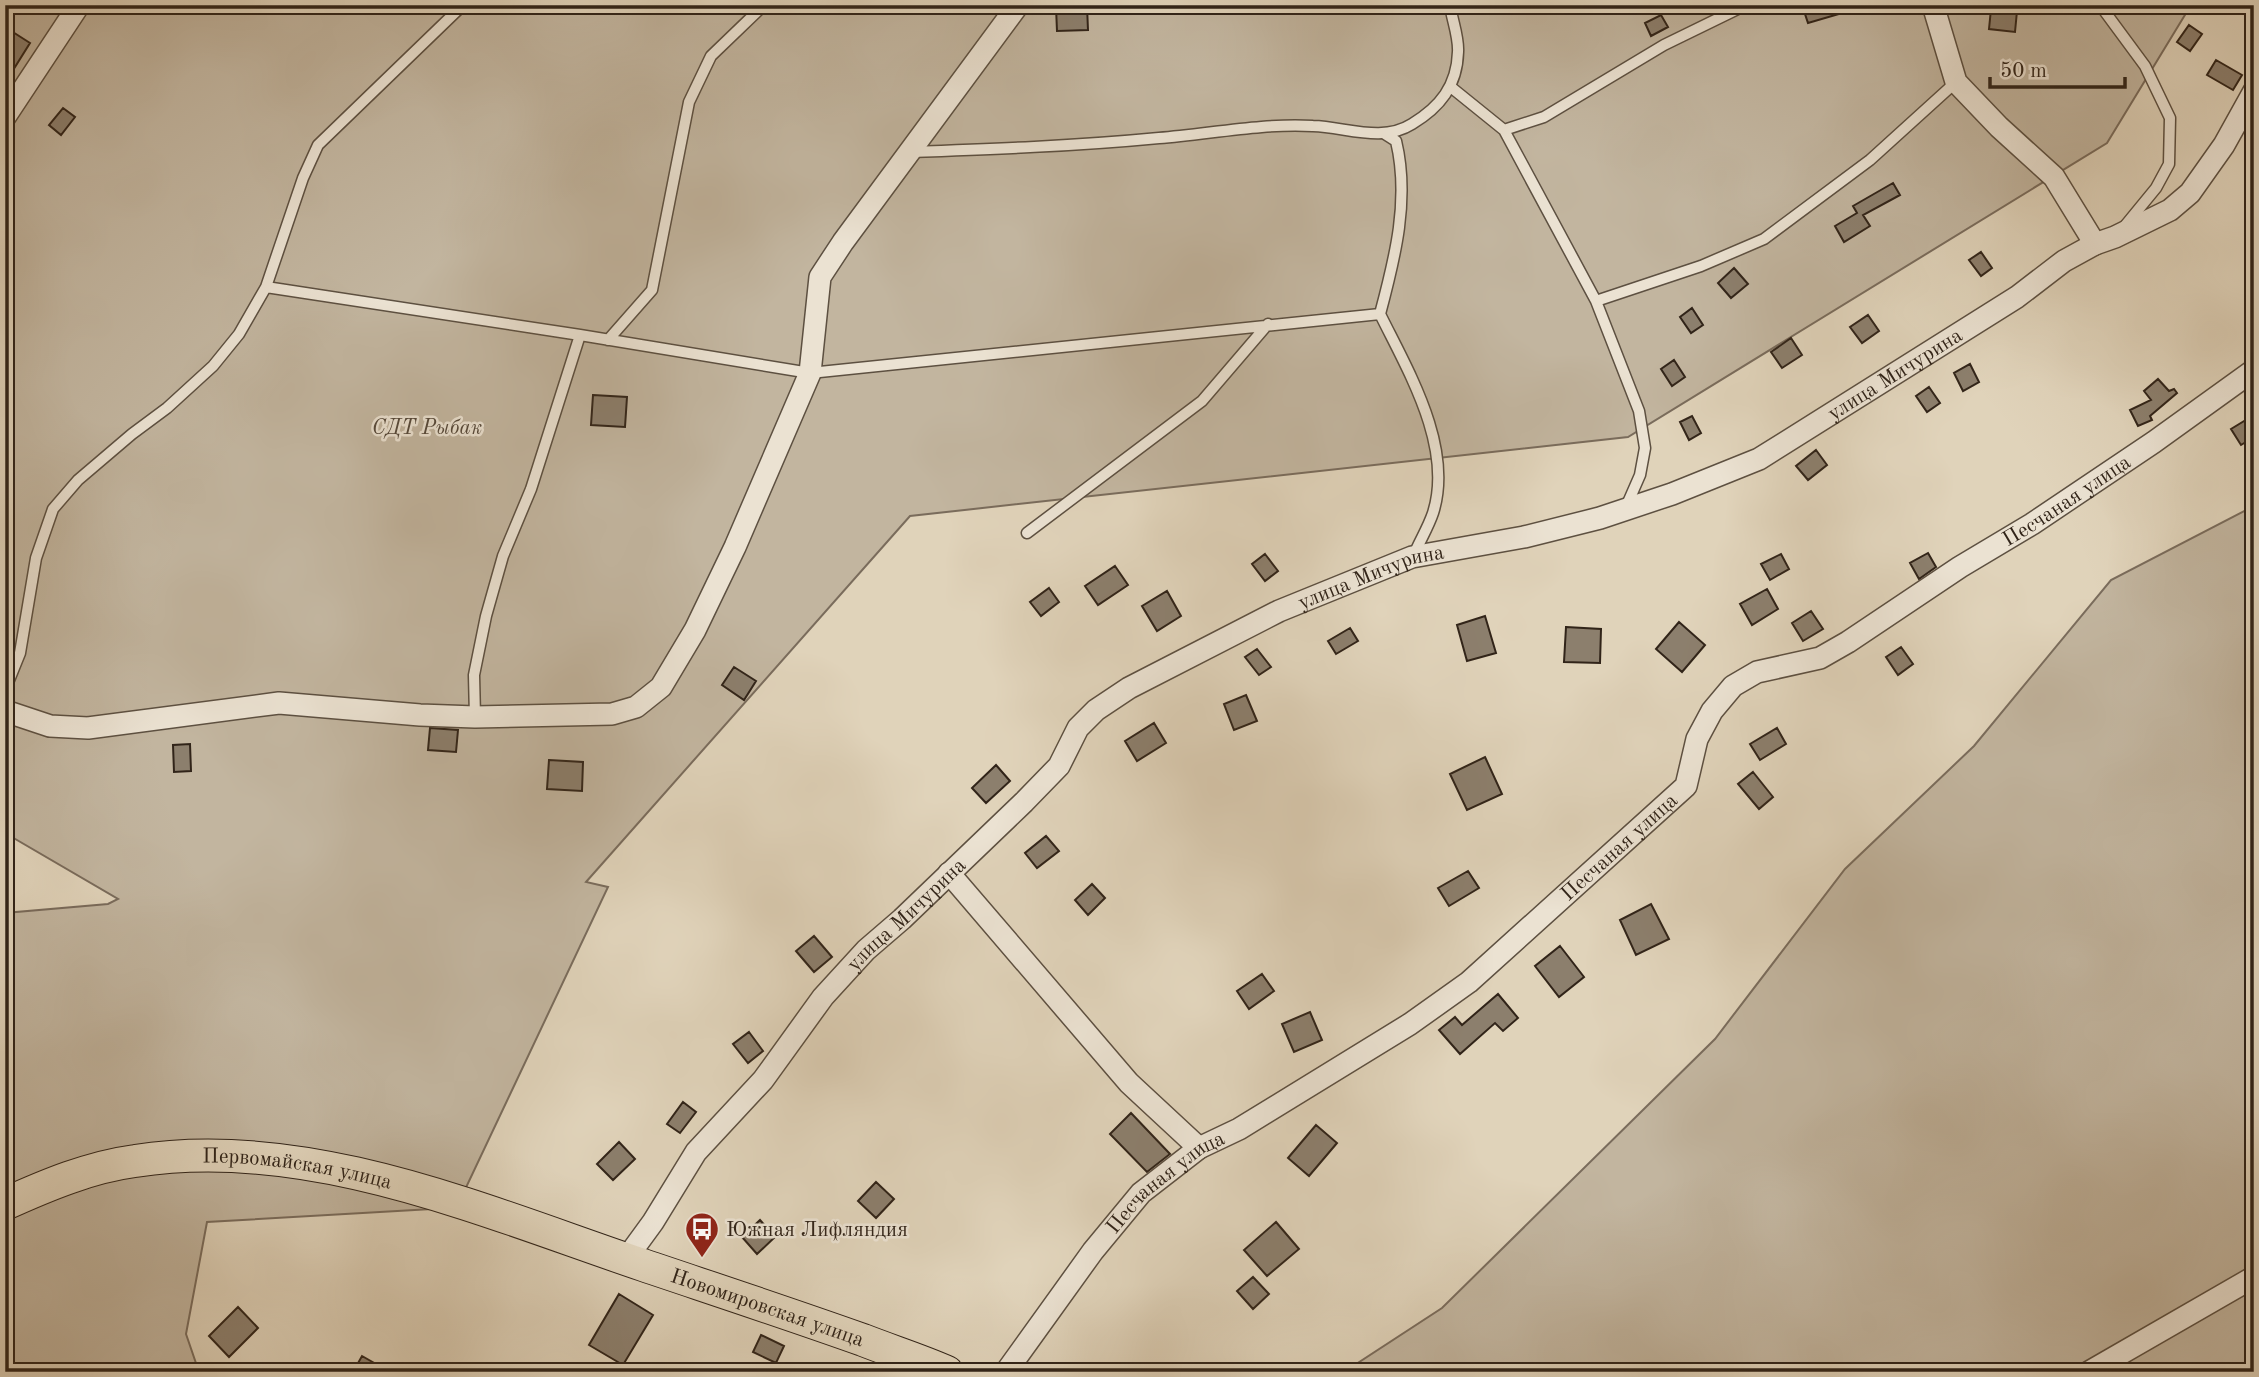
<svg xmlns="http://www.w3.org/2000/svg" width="2259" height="1377" viewBox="0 0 2259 1377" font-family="'Old Standard TT',serif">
	<rect width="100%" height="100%" fill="#e0d3ba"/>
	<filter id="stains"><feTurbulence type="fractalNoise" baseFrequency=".00286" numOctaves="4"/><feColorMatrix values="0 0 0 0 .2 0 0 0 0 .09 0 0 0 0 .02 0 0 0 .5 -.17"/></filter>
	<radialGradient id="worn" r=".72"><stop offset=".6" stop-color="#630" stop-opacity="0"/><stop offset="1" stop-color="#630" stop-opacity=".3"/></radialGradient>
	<path fill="#c2b59f" stroke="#7a6c5c" stroke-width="2" d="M5,5H2191L2107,143L1628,437L910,516L586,882L608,887L462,1196L432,1209L207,1222L186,1334L199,1372H5V913L108,904L118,899L5,833Z
		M2254,506V1372H1344L1442,1308L1715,1039L1845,869L1974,746L2111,580Z"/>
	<path fill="#8c7f6d" stroke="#312419" stroke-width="2" d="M1802,5H1856V9L1808,23Z
		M1087,6L1088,30L1057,31L1056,7Z
		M1991,9L2017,11L2015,32L1989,29Z
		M1661,15L1668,27L1651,36L1645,23Z
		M2189,25L2202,34L2190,51L2177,42Z
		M5,27L30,43L5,83Z
		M2216,60L2242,75L2233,90L2207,75Z
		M63,108L75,117L61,135L49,125Z
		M1893,183L1900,195L1863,215L1870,226L1844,242L1835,226L1857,213L1853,206Z
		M1981,252L1992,268L1981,276L1969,260Z
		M1734,268L1748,284L1731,298L1718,283Z
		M1692,308L1703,325L1691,333L1680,317Z
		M1868,315L1879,331L1862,343L1850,327Z
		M1791,338L1802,355L1782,368L1771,352Z
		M1674,360L1685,377L1672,386L1661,369Z
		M1970,364L1979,382L1963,391L1954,373Z
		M2158,379L2169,391L2174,389L2177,393L2150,416L2152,420L2138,426L2130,410L2151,400L2144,391Z
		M1929,387L1940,403L1927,412L1916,396Z
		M593,395L627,397L625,427L591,425Z
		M2254,415V437L2241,445L2231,429Z
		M1692,416L1701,433L1689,440L1680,422Z
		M1816,450L1827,465L1808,480L1796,466Z
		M1928,553L1936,567L1919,579L1910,563Z
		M1265,554L1278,571L1265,581L1252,564Z
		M1781,554L1789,569L1770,580L1761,564Z
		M1115,566L1128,585L1098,605L1085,586Z
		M1049,588L1059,602L1041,616L1030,602Z
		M1767,589L1778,609L1752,625L1740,604Z
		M1167,591L1181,616L1157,631L1142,606Z
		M1811,611L1823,629L1803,641L1792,623Z
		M1485,616L1496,653L1467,661L1457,625Z
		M1679,622L1705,645L1682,672L1656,649Z
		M1566,627L1601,629L1600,663L1564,662Z
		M1350,628L1358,641L1336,654L1328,641Z
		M1901,647L1913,664L1898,675L1886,657Z
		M1257,649L1271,667L1259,675L1245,657Z
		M734,667L756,681L744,700L722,685Z
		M1246,695L1257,721L1234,730L1224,704Z
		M1154,723L1166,743L1137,761L1125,741Z
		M430,728L458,730L456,752L428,750Z
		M1777,728L1786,744L1760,760L1750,744Z
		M190,744L191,771L174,772L173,745Z
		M1485,757L1502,794L1467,810L1450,774Z
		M549,760L583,762L582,791L547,789Z
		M996,765L1010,781L986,803L972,788Z
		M1753,772L1773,797L1759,809L1738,784Z
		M1046,836L1059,851L1037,868L1025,853Z
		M1468,871L1479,888L1449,906L1438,888Z
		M1092,884L1105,898L1088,915L1075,900Z
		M1651,904L1669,939L1636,955L1620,920Z
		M814,936L832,957L814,972L796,951Z
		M1560,946L1584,977L1559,997L1535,966Z
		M1262,974L1274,991L1249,1009L1237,991Z
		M1498,994L1518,1018L1503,1031L1495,1023L1460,1054L1439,1030L1455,1017L1462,1025Z
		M1310,1012L1322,1040L1294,1052L1282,1024Z
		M749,1032L763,1051L748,1063L733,1044Z
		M683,1102L696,1112L680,1133L667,1124Z
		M1131,1113L1170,1154L1147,1172L1110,1134Z
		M1316,1125L1337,1143L1309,1176L1288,1158Z
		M619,1142L635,1159L613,1180L597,1164Z
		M876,1182L894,1199L876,1218L858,1201Z
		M760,1220L775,1237L757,1254L742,1237Z
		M1276,1222L1299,1249L1267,1276L1244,1250Z
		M1253,1277L1269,1294L1253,1309L1237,1291Z
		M619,1294L653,1315L623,1365L589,1345Z
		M238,1307L258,1328L229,1357L209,1336Z
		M761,1335L784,1346L776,1363L753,1352Z
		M362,1356L390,1372H353Z"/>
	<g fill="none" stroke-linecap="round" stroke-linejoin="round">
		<g stroke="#5d5041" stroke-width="13">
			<path id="lane" d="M2100,5L2145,66L2170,118L2169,164L2156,188L2124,227
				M1452,88L1504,130L1596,301L1639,411L1645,448L1640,475L1626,507
				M1504,130L1544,117L1664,45L1746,5
				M909,152C993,149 1076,146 1159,138C1210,134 1262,123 1313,126C1346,127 1382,143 1412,124C1440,107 1457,86 1458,52C1459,37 1452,20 1450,5
				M266,287L580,335L810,373L1380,314C1408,371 1454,447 1433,513C1428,528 1419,542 1413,557
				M1596,301L1701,266L1764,239L1870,160L1956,82
				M1380,314C1395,258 1410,199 1396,141L1385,134
				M608,340L652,290L689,102L711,56L764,5
				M1027,533L1202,401L1268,324
				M5,690L20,653L36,558L53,509L78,480L132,434L167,408L213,366L239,334L266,287L303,178L318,145L463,5
				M475,717L474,675L486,616L503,556L531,489L580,335"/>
		</g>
		<g stroke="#5d5041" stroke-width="24">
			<g id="street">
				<path d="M1933,5L1956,82L1999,127L2054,177L2095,244"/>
				<path d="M5,117L79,5"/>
				<path d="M5,711L50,726L88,728L279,703L420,715L475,717L612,714L636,707L661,687L695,630L735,547L810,373L820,277L843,242L1018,5"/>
				<path d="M949,873L1129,1083L1199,1148"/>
				<path id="s1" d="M626,1259L653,1222L696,1152L763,1080L823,997L866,950L902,919L1024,802L1059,766L1078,728L1096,710L1129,688L1279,611L1412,557L1524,537L1600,518L1672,494L1759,459L2017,297L2064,261L2095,244L2115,237L2170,210L2190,193L2224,145L2254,91"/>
				<path id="s2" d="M1006,1372L1093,1251L1141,1193L1199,1148L1239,1129L1410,1024L1469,982L1686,786L1697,739L1712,711L1733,686L1757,672L1820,658L1848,642L1960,567L2032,524L2154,442L2254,370"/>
				<path d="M2089,1372L2254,1277"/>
			</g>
		</g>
		<g stroke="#312419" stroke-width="34">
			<g id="primary">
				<path id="s3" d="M5,1204C47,1185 90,1167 135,1161C308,1134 483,1211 643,1265C717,1290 790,1314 863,1340C891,1351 920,1360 947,1372"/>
			</g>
		</g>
		<use href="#lane" stroke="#ebe2d2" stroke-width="10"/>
		<use href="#street" stroke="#ebe2d2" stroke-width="21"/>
		<use href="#primary" stroke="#e0d3ba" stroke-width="32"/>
	</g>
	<defs>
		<g id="bus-pin" transform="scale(1.75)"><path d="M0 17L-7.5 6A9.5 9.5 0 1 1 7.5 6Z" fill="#8f2418" stroke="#ebe2d2"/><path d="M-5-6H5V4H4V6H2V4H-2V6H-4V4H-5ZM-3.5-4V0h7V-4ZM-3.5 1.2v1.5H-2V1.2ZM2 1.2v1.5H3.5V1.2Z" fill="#fff"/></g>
	</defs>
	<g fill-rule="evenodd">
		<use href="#bus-pin" x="702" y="1229"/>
	</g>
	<g text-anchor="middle" stroke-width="5" stroke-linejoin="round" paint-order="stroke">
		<g font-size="21" fill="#312419" stroke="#ebe2d2">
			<text dy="7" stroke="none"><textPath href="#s1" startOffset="1601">улица Мичурина</textPath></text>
			<text dy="7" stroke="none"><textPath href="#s2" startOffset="1405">Песчаная улица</textPath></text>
			<text dy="7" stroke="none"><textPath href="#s1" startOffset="1034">улица Мичурина</textPath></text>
			<text dy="7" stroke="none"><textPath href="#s2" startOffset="817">Песчаная улица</textPath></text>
			<text dy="7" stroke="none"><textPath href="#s1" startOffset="446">улица Мичурина</textPath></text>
			<text dy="7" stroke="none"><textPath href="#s3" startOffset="301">Первомайская улица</textPath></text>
			<text dy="7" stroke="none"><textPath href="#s2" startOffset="250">Песчаная улица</textPath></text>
			<text dy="7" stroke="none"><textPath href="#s3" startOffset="793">Новомировская улица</textPath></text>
		</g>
		<g font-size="21" font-style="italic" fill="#55483a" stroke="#ebe2d2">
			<text x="427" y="434">СДТ Рыбак</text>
		</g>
		<g font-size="21" fill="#312419" stroke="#ebe2d2" text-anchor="start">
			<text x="726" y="1236">Южная Лифляндия</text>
		</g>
	</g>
	<rect width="2259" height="1377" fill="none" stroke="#e0d3ba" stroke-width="28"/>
	<rect x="7" y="7" width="2245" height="1363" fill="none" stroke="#312419" stroke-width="3.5"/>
	<rect x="14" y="14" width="2231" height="1349" fill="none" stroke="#312419" stroke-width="2"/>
	<path d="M1990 77v10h135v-10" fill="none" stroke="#312419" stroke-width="3.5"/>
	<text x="2000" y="77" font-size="21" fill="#312419" stroke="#ebe2d2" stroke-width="5" paint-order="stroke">50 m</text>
	<rect width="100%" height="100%" filter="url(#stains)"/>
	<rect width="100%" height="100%" fill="url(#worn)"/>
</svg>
